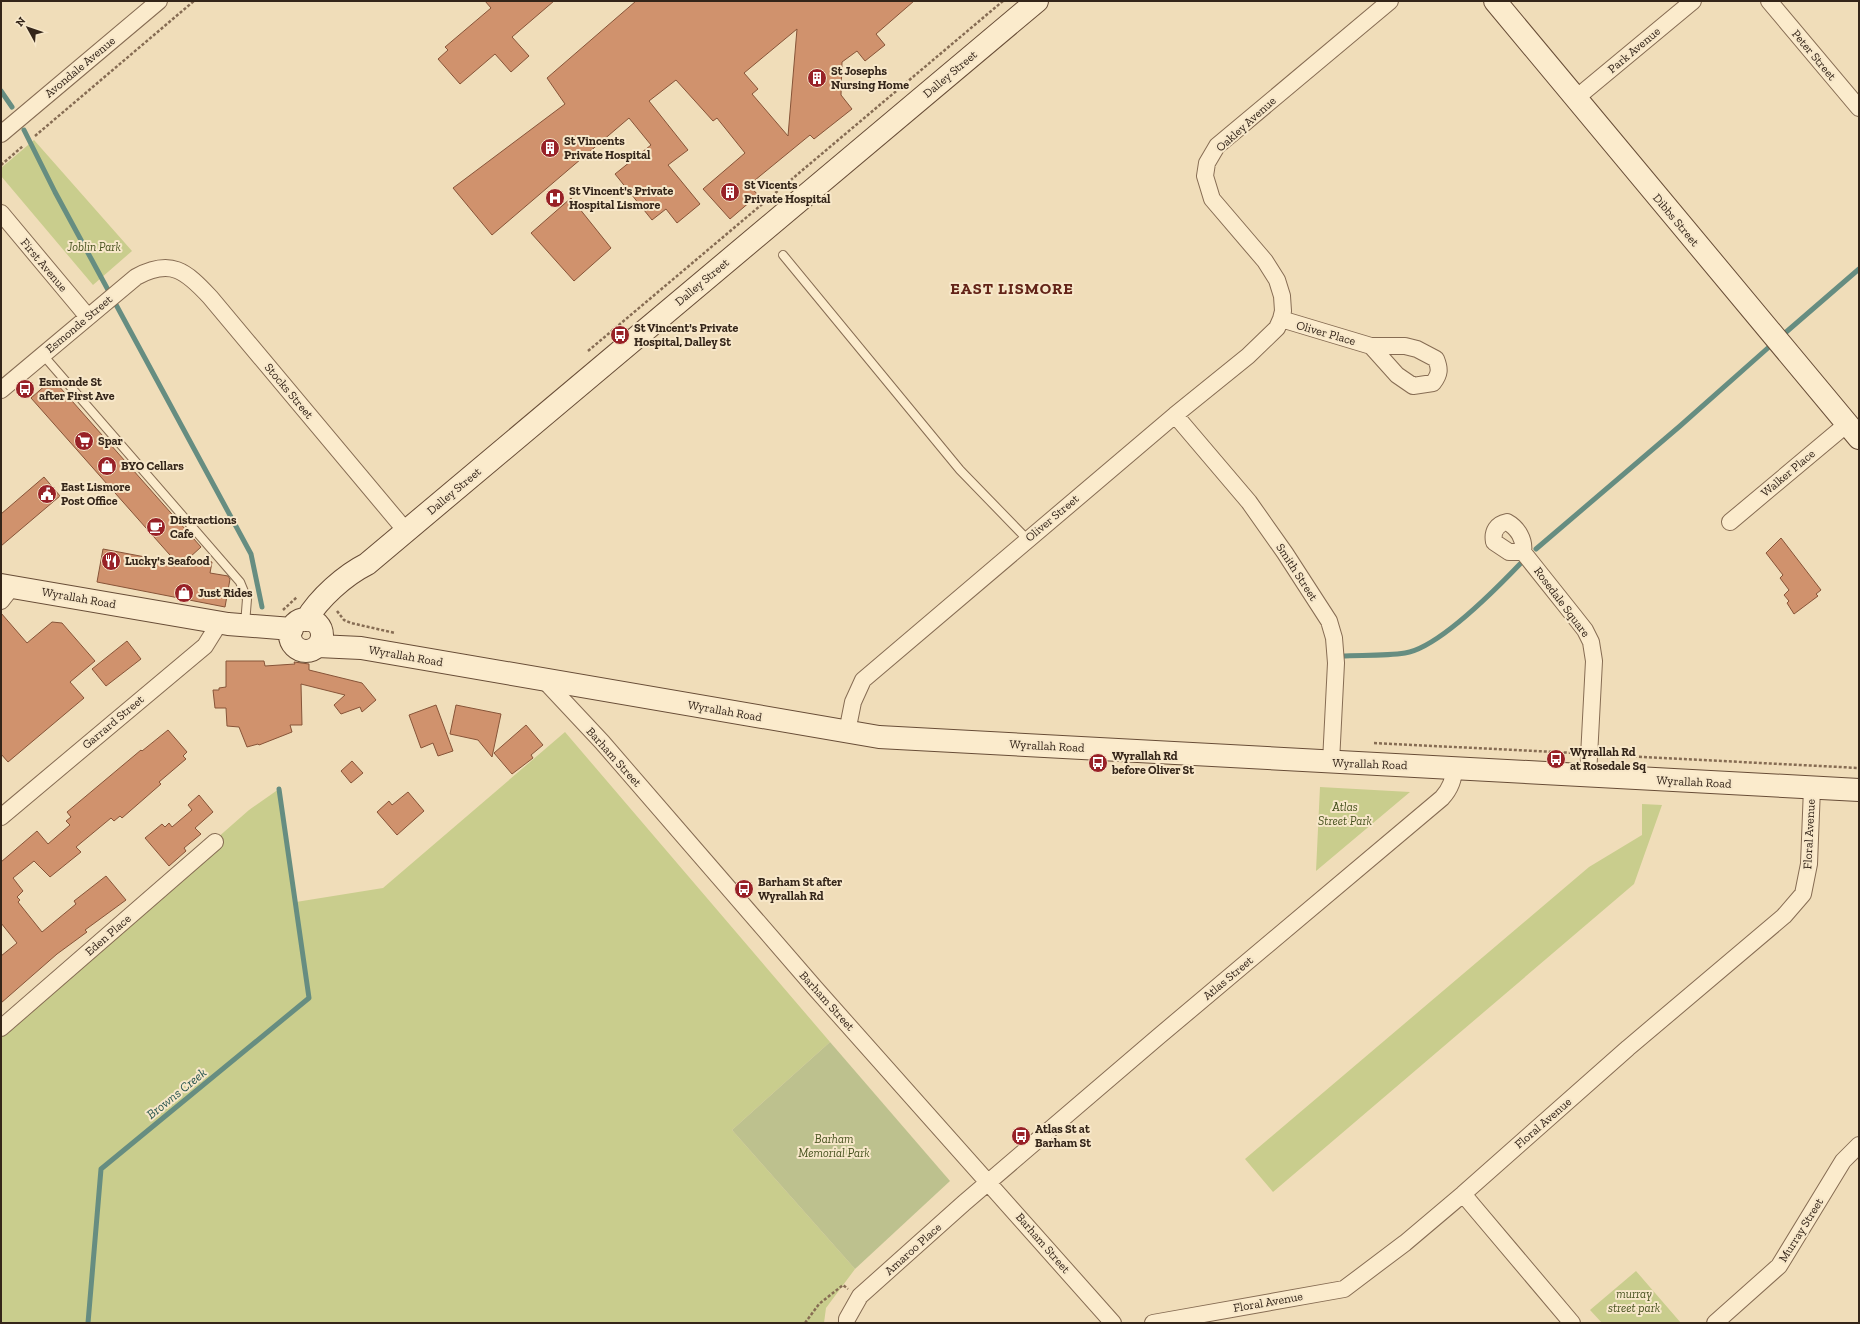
<svg xmlns="http://www.w3.org/2000/svg" width="1860" height="1324" viewBox="0 0 1860 1324" font-family="'Zilla Slab',serif">
	<rect width="100%" height="100%" fill="#f0ddb9"/>
	<path fill="#c9cd8d" d="M34,140L132,251L93,285L1,176V168Z
		M565,732L830,1042L732,1130L855,1269L826,1308L824,1323H1V1028L249,810L279,789L296,902L383,888Z
		M1320,787L1410,792L1316,871Z
		M1642,804L1662,805L1634,884L1273,1192L1245,1159L1589,867L1642,835Z
		M1636,1271L1681,1323H1602L1590,1310Z"/>
	<path fill="#bdc18e" d="M830,1042L950,1181L855,1269L732,1130Z"/>
	<g fill="none" stroke-linecap="round" stroke-linejoin="round">
		<path stroke="#668d81" stroke-width="5" d="M1,91L12,107
			M24,130L55,192L251,554L262,607
			M1785,333L1859,269
			M1536,549L1680,426L1769,347
			M1341,656C1362,655 1385,656 1405,653C1438,648 1497,588 1520,564
			M88,1323L101,1169L309,998L279,789"/>
	</g>
	<path fill="#d0926d" stroke="#875438" fill-rule="evenodd" d="M485,1H554L512,37L529,56L511,72L495,54L460,84L438,59L448,50L445,47L491,8Z
		M636,1H914L876,34L885,45L865,61L857,51L842,62L841,95L852,109L814,139L810,135L749,185L758,195L730,219L703,189L745,153L717,118L713,121L676,80L649,101L688,150L668,165L700,204L677,223L666,209L652,220L615,174L651,145L629,118L492,235L453,188L565,104L547,78ZM797,29L788,136L752,94L758,89L744,73Z
		M571,198L611,248L574,281L531,233Z
		M48,383L57,384L201,547L189,558L212,562L210,573L228,576L230,579L225,607L97,582L103,549L177,563L31,398Z
		M44,477L60,496L1,546V514Z
		M1781,538L1821,590L1816,594L1818,596L1794,614L1787,603L1789,601L1784,595L1789,590L1780,578L1783,575L1766,553Z
		M1,613L27,643L52,622L62,623L95,661L70,682L84,698L8,762L1,754Z
		M127,641L141,659L106,686L92,669Z
		M226,661H264L265,666L295,664L294,662L309,664V670L362,683L376,700L362,712L360,707L341,714L334,705L345,695L301,684L302,725H290L292,732L259,745L258,744L247,747L239,727L227,726L226,708H215L213,690H219V688L226,687Z
		M436,705L453,751L438,756L433,743L421,748L409,715Z
		M456,705L501,714L492,757L478,740L450,734Z
		M526,725L543,745L531,755L533,758L512,774L494,753Z
		M168,730L187,752L183,756L186,759L159,782L161,784L122,818L120,816L114,821L111,818L76,847L81,852L50,877L34,861L13,878L23,891L17,897L20,900L18,902L42,932L76,904L74,901L106,876L126,900L85,930L87,932L57,954L1,1003V956L17,943L1,923V862L37,831L48,844L70,825L66,821L71,817L67,812L141,750L142,751Z
		M352,761L363,773L351,783L341,771Z
		M408,792L424,811L397,835L377,812L389,801L392,805Z
		M199,795L213,812L195,828L201,834L184,848L186,851L169,866L145,838L162,824L165,827L169,823L172,827L192,810L188,805Z"/>
	<g fill="none" stroke-linecap="round" stroke-linejoin="round">
		<g stroke="#866c53" stroke-width="10">
			<path id="lane" d="M783,255L960,470L1027,539
				M43,355L240,582L247,599L245,624"/>
		</g>
		<g stroke="#866c53" stroke-width="18">
			<path id="street" d="M1769,1L1859,108
				M1575,99L1693,1
				M1,134L159,1
				M1,213L88,317
				M1281,319L1371,346H1405L1417,349L1436,359C1440,369 1440,374 1433,383L1413,386L1397,375L1371,346
				M1,390L136,277C171,258 186,271 210,297L406,531
				M1175,415L1249,502L1285,553L1329,621L1334,638L1336,663L1331,762
				M1730,522L1847,424
				M1523,552H1509L1494,542C1492,531 1497,524 1507,522C1518,528 1525,540 1523,552L1574,616L1585,630L1591,642L1594,661L1588,776
				M1,601L12,587
				M543,679L602,742L815,988L1113,1323
				M847,732L853,702L863,680L1175,415L1248,356L1277,328L1281,319L1283,311L1282,296L1277,280L1265,261L1212,199L1205,176L1207,163L1217,146L1390,1
				M1,817L205,646L220,622
				M1,1028L215,842
				M1463,1194L1572,1323
				M847,1323V1319L860,1296L964,1203L1158,1037L1442,798C1451,788 1453,780 1455,767
				M1153,1323L1344,1289L1405,1243L1463,1194L1628,1048L1784,916L1803,894L1809,864L1812,788
				M1715,1323L1779,1266L1843,1161L1859,1145"/>
		</g>
		<g stroke="#684d37" stroke-width="24">
			<path id="secondary" d="M1495,1L1859,438
				M1,585L228,624L292,629
				M290 635a16 16 0 1 1 32 0a16 16 0 1 1-32 0Z
				M306,620C319,598 345,575 367,564L1037,1
				M318,646L361,648L879,737L1859,790"/>
		</g>
		<path stroke="#866c53" stroke-width="2.5" stroke-dasharray="3 2" stroke-linecap="butt" d="M35,136L194,1
			M1,165L23,146
			M588,351L1003,1
			M283,610L297,597
			M337,611L344,620L351,623L395,633
			M1374,743L1575,753
			M1604,755L1859,768
			M805,1323L819,1304L843,1285L848,1289"/>
		<use href="#lane" stroke="#fbebcc" stroke-width="8"/>
		<use href="#street" stroke="#fbebcc" stroke-width="16"/>
		<use href="#secondary" stroke="#fbebcc" stroke-width="22"/>
	</g>
	<defs>
		<g id="building-disc" transform="scale(1)"><circle r="9.5" fill="#982127" stroke="#f7e7c9"/><path d="M-4-6H4V6H1V3H-1V6H-4ZM-2.5-4.3h1.7v1.8h-1.7ZM.8-4.3h1.7v1.8H.8ZM-2.5-1h1.7V.8h-1.7ZM.8-1h1.7V.8H.8Z" fill="#fff"/></g>
		<g id="hospital-disc" transform="scale(1)"><circle r="9.5" fill="#982127" stroke="#f7e7c9"/><path d="M-5-5h3v3.5h4V-5h3V5h-3V1.5h-4V5h-3Z" fill="#fff"/></g>
		<g id="bus-disc" transform="scale(1)"><circle r="9.5" fill="#982127" stroke="#f7e7c9"/><path d="M-5-6H5V4H4V6H2V4H-2V6H-4V4H-5ZM-3.5-4V0h7V-4ZM-3.5 1.2v1.5H-2V1.2ZM2 1.2v1.5H3.5V1.2Z" fill="#fff"/></g>
		<g id="supermarket-disc" transform="scale(1)"><circle r="9.5" fill="#982127" stroke="#f7e7c9"/><path d="M-6-5.5h2.5l.6 2H6L4.5 2H-2.5L-4.4-4H-6ZM-1.5 3.2a1.3 1.3 0 1 0 .1 0ZM3 3.2a1.3 1.3 0 1 0 .1 0Z" fill="#fff"/></g>
		<g id="shop-disc" transform="scale(1)"><circle r="9.5" fill="#982127" stroke="#f7e7c9"/><path d="M-5-2.5h2.3a2.7 3.5 0 0 1 5.4 0H5L5.5 6h-11ZM-1.5-2.5h3a1.5 2.3 0 0 0-3 0Z" fill="#fff"/></g>
		<g id="civic-disc" transform="scale(1)"><circle r="9.5" fill="#982127" stroke="#f7e7c9"/><path d="M-.6-6.5H3V-4.5H.6V-3L4-1V1h2V6H-6V1h2V-1L-.6-3ZM-1.2 2.5V6h2.4V2.5Z" fill="#fff"/></g>
		<g id="cafe-disc" transform="scale(1)"><circle r="9.5" fill="#982127" stroke="#f7e7c9"/><path d="M-5.5-4.5H6V0H3Q3 3.5 0 3.5H-2.5Q-5.5 3.5-5.5 0ZM3-3.2v2h1.7v-2ZM-6 4.5H4V6H-6Z" fill="#fff"/></g>
		<g id="restaurant-disc" transform="scale(1)"><circle r="9.5" fill="#982127" stroke="#f7e7c9"/><path d="M-5-6h1v4h1v-4h1v4h1v-4h1v5L-1.5 .5V6h-2V.5L-5-1ZM5-6V6H3V1.5H1.5Q1.5-4 5-6Z" fill="#fff"/></g>
	</defs>
	<g fill-rule="evenodd">
		<use href="#building-disc" x="817" y="78"/>
		<use href="#building-disc" x="550" y="148"/>
		<use href="#building-disc" x="730" y="192"/>
		<use href="#hospital-disc" x="555" y="198"/>
		<use href="#bus-disc" x="620" y="335"/>
		<use href="#bus-disc" x="25" y="389"/>
		<use href="#supermarket-disc" x="84" y="441"/>
		<use href="#shop-disc" x="107" y="466"/>
		<use href="#civic-disc" x="47" y="494"/>
		<use href="#cafe-disc" x="156" y="527"/>
		<use href="#restaurant-disc" x="111" y="561"/>
		<use href="#shop-disc" x="184" y="593"/>
		<use href="#bus-disc" x="1556" y="759"/>
		<use href="#bus-disc" x="1098" y="763"/>
		<use href="#bus-disc" x="744" y="889"/>
		<use href="#bus-disc" x="1021" y="1136"/>
	</g>
	<g text-anchor="middle" stroke-width="4" stroke-linejoin="round" paint-order="stroke">
		<g font-size="12" fill="#342519" stroke="#f7e7c9">
			<text transform="translate(1634 50) rotate(-40)" y="4">Park Avenue</text>
			<text transform="translate(1814 55) rotate(50)" y="4">Peter Street</text>
			<text transform="translate(80 67) rotate(-40)" y="4">Avondale Avenue</text>
			<text transform="translate(950 74) rotate(-40)" y="4">Dalley Street</text>
			<text transform="translate(1246 124) rotate(-42)" y="4">Oakley Avenue</text>
			<text transform="translate(1676 220) rotate(50)" y="4">Dibbs Street</text>
			<text transform="translate(44 265) rotate(50)" y="4">First Avenue</text>
			<text transform="translate(702 282) rotate(-40)" y="4">Dalley Street</text>
			<text transform="translate(79 324) rotate(-40)" y="4">Esmonde Street</text>
			<text transform="translate(1326 333) rotate(16)" y="4">Oliver Place</text>
			<text transform="translate(289 391) rotate(50)" y="4">Stocks Street</text>
			<text transform="translate(1788 473) rotate(-40)" y="4">Walker Place</text>
			<text transform="translate(454 491) rotate(-40)" y="4">Dalley Street</text>
			<text transform="translate(1052 518) rotate(-40)" y="4">Oliver Street</text>
			<text transform="translate(1297 572) rotate(57)" y="4">Smith Street</text>
			<text transform="translate(79 598) rotate(10)" y="4">Wyrallah Road</text>
			<text transform="translate(1562 602) rotate(53)" y="4">Rosedale Square</text>
			<text transform="translate(406 656) rotate(10)" y="4">Wyrallah Road</text>
			<text transform="translate(725 711) rotate(10)" y="4">Wyrallah Road</text>
			<text transform="translate(113 722) rotate(-40)" y="4">Garrard Street</text>
			<text transform="translate(1047 746) rotate(3)" y="4">Wyrallah Road</text>
			<text transform="translate(614 757) rotate(48)" y="4">Barham Street</text>
			<text transform="translate(1370 764) rotate(2)" y="4">Wyrallah Road</text>
			<text transform="translate(1694 782) rotate(3)" y="4">Wyrallah Road</text>
			<text transform="translate(1809 834) rotate(-87)" y="4">Floral Avenue</text>
			<text transform="translate(108 935) rotate(-41)" y="4">Eden Place</text>
			<text transform="translate(1228 978) rotate(-40)" y="4">Atlas Street</text>
			<text transform="translate(827 1001) rotate(48)" y="4">Barham Street</text>
			<text transform="translate(1543 1123) rotate(-41)" y="4">Floral Avenue</text>
			<text transform="translate(1801 1230) rotate(-58)" y="4">Murray Street</text>
			<text transform="translate(1043 1243) rotate(49)" y="4">Barham Street</text>
			<text transform="translate(913 1249) rotate(-42)" y="4">Amaroo Place</text>
			<text transform="translate(1268 1302) rotate(-10)" y="4">Floral Avenue</text>
		</g>
		<g font-size="12" font-weight="bold" fill="#342519" stroke="#f7e7c9" text-anchor="start">
			<text x="831" y="75">St Josephs<tspan x="831" dy="14">Nursing Home</tspan></text>
			<text x="564" y="145">St Vincents<tspan x="564" dy="14">Private Hospital</tspan></text>
			<text x="744" y="189">St Vicents<tspan x="744" dy="14">Private Hospital</tspan></text>
			<text x="569" y="195">St Vincent's Private<tspan x="569" dy="14">Hospital Lismore</tspan></text>
			<text x="634" y="332">St Vincent's Private<tspan x="634" dy="14">Hospital, Dalley St</tspan></text>
			<text x="39" y="386">Esmonde St<tspan x="39" dy="14">after First Ave</tspan></text>
			<text x="98" y="445">Spar</text>
			<text x="121" y="470">BYO Cellars</text>
			<text x="61" y="491">East Lismore<tspan x="61" dy="14">Post Office</tspan></text>
			<text x="170" y="524">Distractions<tspan x="170" dy="14">Cafe</tspan></text>
			<text x="125" y="565">Lucky's Seafood</text>
			<text x="198" y="597">Just Rides</text>
			<text x="1570" y="756">Wyrallah Rd<tspan x="1570" dy="14">at Rosedale Sq</tspan></text>
			<text x="1112" y="760">Wyrallah Rd<tspan x="1112" dy="14">before Oliver St</tspan></text>
			<text x="758" y="886">Barham St after<tspan x="758" dy="14">Wyrallah Rd</tspan></text>
			<text x="1035" y="1133">Atlas St at<tspan x="1035" dy="14">Barham St</tspan></text>
		</g>
		<g font-size="12" font-style="italic" fill="#47521f" stroke="#f7e7c9">
			<text x="94" y="251">Joblin Park</text>
			<text x="1345" y="811">Atlas<tspan x="1345" dy="14">Street Park</tspan></text>
			<text x="834" y="1143">Barham<tspan x="834" dy="14">Memorial Park</tspan></text>
			<text x="1634" y="1298">murray<tspan x="1634" dy="14">street park</tspan></text>
		</g>
		<g font-size="13" font-style="italic" fill="#285550" stroke="#f7e7c9">
			<text transform="translate(176 1093) rotate(-39)" y="5">Browns Creek</text>
		</g>
		<g font-size="16" font-weight="bold" letter-spacing="1" fill="#632317" stroke="#f7e7c9">
			<text x="1012" y="294">EAST LISMORE</text>
		</g>
	</g>
	<rect width="1860" height="1324" fill="none" stroke="#342519" stroke-width="4"/>
	<g transform="translate(28 28) rotate(310)" stroke="#f7e7c9" stroke-width="3" paint-order="stroke">
	<path d="M0-3L7 15L0 10L-7 15Z" fill="#342519"/>
	<text y="-6" font-size="11" font-weight="bold" text-anchor="middle" fill="#342519">N</text>
	</g>
</svg>
